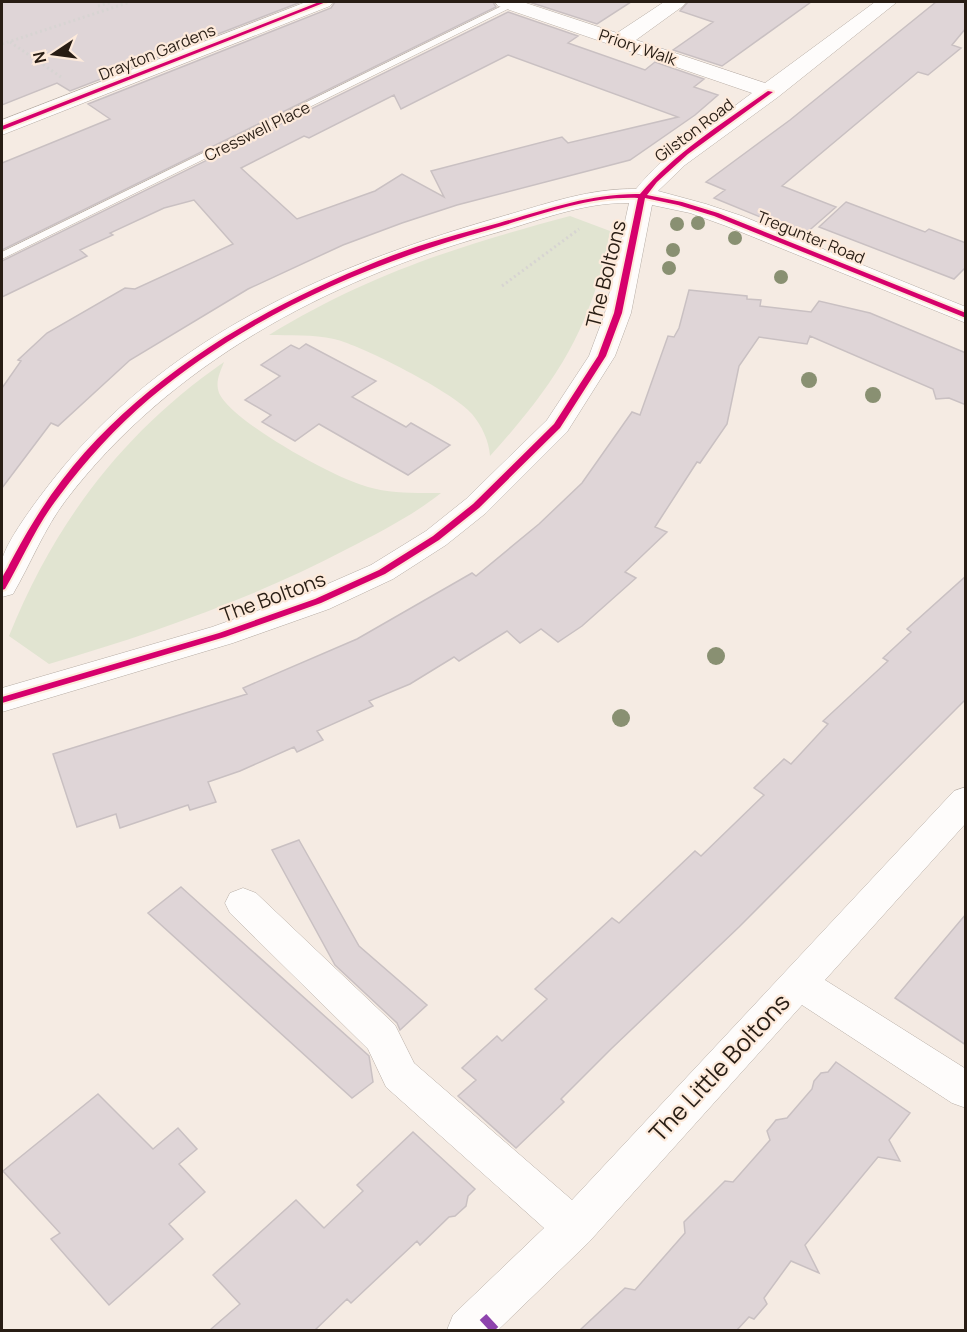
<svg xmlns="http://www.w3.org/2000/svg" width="967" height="1332" viewBox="0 0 967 1332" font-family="Manrope,sans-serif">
	<rect width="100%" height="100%" fill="#f5ebe3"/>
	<path fill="#e1e4d1" d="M570,216L610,231C592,329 555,384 490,456C489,441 482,426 472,414C455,393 361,345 334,339C313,334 290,336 269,335C369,274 458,246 570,216Z
		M224,362C220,373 215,381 219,393C232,422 336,479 368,487C392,494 416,493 441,493C412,516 380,532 347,549C252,599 153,633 49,664L9,636C55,522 123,432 224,362Z"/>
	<path fill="#dfd5d7" stroke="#c9c0c2" stroke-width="1.5" fill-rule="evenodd" d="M2,2H301L70,91L57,83L2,105Z
		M335,2H493L496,7L2,250V163L110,119L88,104L331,8Z
		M529,2H631L597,24Z
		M688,2H811L722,66L673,50L713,22L680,11Z
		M936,2H966V28L952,45L961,48L928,75L918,72L782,186L836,207L804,235L714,198L725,190L706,182L790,120Z
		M508,12L578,36L568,43L645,70L655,62L704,79L694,87L718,95L695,115L630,160L457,205L402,223L343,245L248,289L130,360L58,426L51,423L2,488V388L21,361L18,360L47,333L125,288L135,289L233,244L194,200L164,208L110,233L113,235L80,250L87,256L2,297V261ZM508,55L678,117L568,143L562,137L431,171L444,197L402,174L375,191L297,219L241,168L304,136L309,138L394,95L401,109Z
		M846,202L925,232L929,229L966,243V267L954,279L819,227Z
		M689,290L747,296V299L761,300L760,306L811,312L819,301L870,313L966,353V405L949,398L936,399L933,389L810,336L807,344L759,337L739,366L727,424L700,463L697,462L655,527L667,532L625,572L636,578L582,626L558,642L541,629L520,643L507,631L459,661L454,657L410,684L369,701L373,706L317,731L323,740L297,752L294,747L240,771L208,782L216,802L190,810L188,805L120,828L116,814L77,827L53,754L247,694L243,688L357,639L472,573L476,576L539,524L582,483L632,412L640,415L668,336L674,337L679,328Z
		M306,344L376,381L352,397L406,427L411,423L450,445L408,475L319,424L295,441L262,422L271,415L245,400L280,376L261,365L291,345L299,349Z
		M966,576V699L739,927L611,1049L561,1099L564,1102L516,1148L458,1096L476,1080L462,1068L497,1036L502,1041L547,999L535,989L612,918L619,923L695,851L701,856L764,795L754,788L784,759L791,764L828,724L823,721L888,661L883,658L911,632L907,629Z
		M299,840L359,946L427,1005L400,1030L397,1023L335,965L272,850Z
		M181,887L369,1056L373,1082L352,1098L148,913Z
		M966,914V1045L895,998Z
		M836,1062L910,1113L889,1140L900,1161L878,1157L805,1245L819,1273L791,1261L764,1298L767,1304L754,1319L749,1317L737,1330H580L625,1288L635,1290L685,1233L684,1222L725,1181L733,1182L770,1140L767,1131L776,1120L787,1118L812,1089L814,1081L821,1073L828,1072Z
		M98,1094L153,1149L178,1128L197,1149L179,1164L205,1192L169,1224L183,1239L109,1305L51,1239L60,1233L3,1171Z
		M413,1132L475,1189L468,1196L466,1206L455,1216L449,1217L420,1245L417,1241L351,1303L347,1299L315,1330H210L240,1304L213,1275L296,1200L324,1228L363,1191L357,1185Z"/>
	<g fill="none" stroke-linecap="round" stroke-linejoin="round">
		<g stroke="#b7ada5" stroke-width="1">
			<path id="lane" d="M510,2L518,4L2,259V252Z"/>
		</g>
		<g stroke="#b7ada5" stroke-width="1">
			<path id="street" d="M495,2H523L617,33L664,2H686L683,6L636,40L765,83L875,2H897L778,97L685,165L658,191L706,204L742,216L966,307V323L726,226L690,213L652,205L631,313L615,356L567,432L486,513L446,545L393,579L329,609L233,643L2,712V688L212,627L307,593L371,565L426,531L466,499L547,420L589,356L605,313L629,203C581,202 533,223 488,235C326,281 170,364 66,500C44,529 31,563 13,594L2,597C2,586 0,572 2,561C5,540 49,484 64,466C179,329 338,263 507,215C549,203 591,188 636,189C667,150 713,123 752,93L498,6Z
				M966,787V823L825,980L966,1069V1108L952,1103L802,1005L589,1242L498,1330H447L453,1315L544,1228L386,1087L368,1049L230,913L225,903L230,893L243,888L256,893L395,1025L414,1063L572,1200L954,791Z"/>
		</g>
		<g stroke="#b7ada5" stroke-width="1">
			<path id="secondary" d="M306,2H333L330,6L2,135V120Z"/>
		</g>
		<path stroke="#d7d4d2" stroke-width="3" stroke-dasharray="2 3" stroke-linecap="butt" d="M98,6L112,2
			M10,42L61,77
			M2,44L130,2
			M502,286L579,229"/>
		<use href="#lane" fill="#fefcfb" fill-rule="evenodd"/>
		<use href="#street" fill="#fefcfb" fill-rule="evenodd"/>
		<use href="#secondary" fill="#fefcfb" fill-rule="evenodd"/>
		<path stroke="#8e44ad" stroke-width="9" stroke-dasharray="18 9" stroke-linecap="butt" d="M483,1317L495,1330"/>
		<g stroke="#fdeadb" stroke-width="4">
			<path id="cycleway" d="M319,2H326L2,130V126Z
				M768,91L773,92L688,154L657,182L647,195L682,202L718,213L966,313V318L714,216L678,205L645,198L622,313L606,356L560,428L479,508L439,540L385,574L321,603L225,637L2,703V697L219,633L315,599L379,570L433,536L473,504L554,424L598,356L614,313L638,198C587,196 537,216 488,230C367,264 246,317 149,399C116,427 86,460 60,495C37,524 23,558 5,589L2,590C2,587 1,584 2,581C2,575 7,570 9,565C17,550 25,535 34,521C110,396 245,314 378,261C417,245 458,234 499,223C545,210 591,193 640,194C676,152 723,123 768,91Z"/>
		</g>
		<use href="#cycleway" fill="#d6006c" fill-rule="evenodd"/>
	</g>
	<g fill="#899072">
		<circle cx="698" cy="223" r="7"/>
		<circle cx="677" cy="224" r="7"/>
		<circle cx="735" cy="238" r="7"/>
		<circle cx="673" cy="250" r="7"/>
		<circle cx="669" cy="268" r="7"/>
		<circle cx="781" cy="277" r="7"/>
		<circle cx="809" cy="380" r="8"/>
		<circle cx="873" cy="395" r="8"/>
		<circle cx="716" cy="656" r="9"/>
		<circle cx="621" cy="718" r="9"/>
	</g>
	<g text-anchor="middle" stroke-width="4.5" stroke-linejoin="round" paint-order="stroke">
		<g font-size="16" fill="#281d14" stroke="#fdeadb">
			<text transform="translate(638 47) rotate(19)" y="6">Priory Walk</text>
			<text transform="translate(157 52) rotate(-22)" y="6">Drayton Gardens</text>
			<text transform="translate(694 130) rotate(-37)" y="6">Gilston Road</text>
			<text transform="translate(257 131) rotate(-26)" y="6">Cresswell Place</text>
			<text transform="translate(811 237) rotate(22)" y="6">Tregunter Road</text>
		</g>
		<g font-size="20" fill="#281d14" stroke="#fdeadb">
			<text transform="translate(606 274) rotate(-76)" y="7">The Boltons</text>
			<text transform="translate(273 597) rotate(-20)" y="7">The Boltons</text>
		</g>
		<g font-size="24" fill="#281d14" stroke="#fdeadb">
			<text transform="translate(720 1068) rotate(-47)" y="8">The Little Boltons</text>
		</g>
	</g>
	<rect width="967" height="1332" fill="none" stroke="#281d14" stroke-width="6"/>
	<g transform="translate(54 54) rotate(257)" stroke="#fdeadb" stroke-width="4.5" paint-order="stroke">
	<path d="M0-4.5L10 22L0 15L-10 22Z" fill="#281d14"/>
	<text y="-9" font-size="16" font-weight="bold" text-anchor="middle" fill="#281d14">N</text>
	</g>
</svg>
